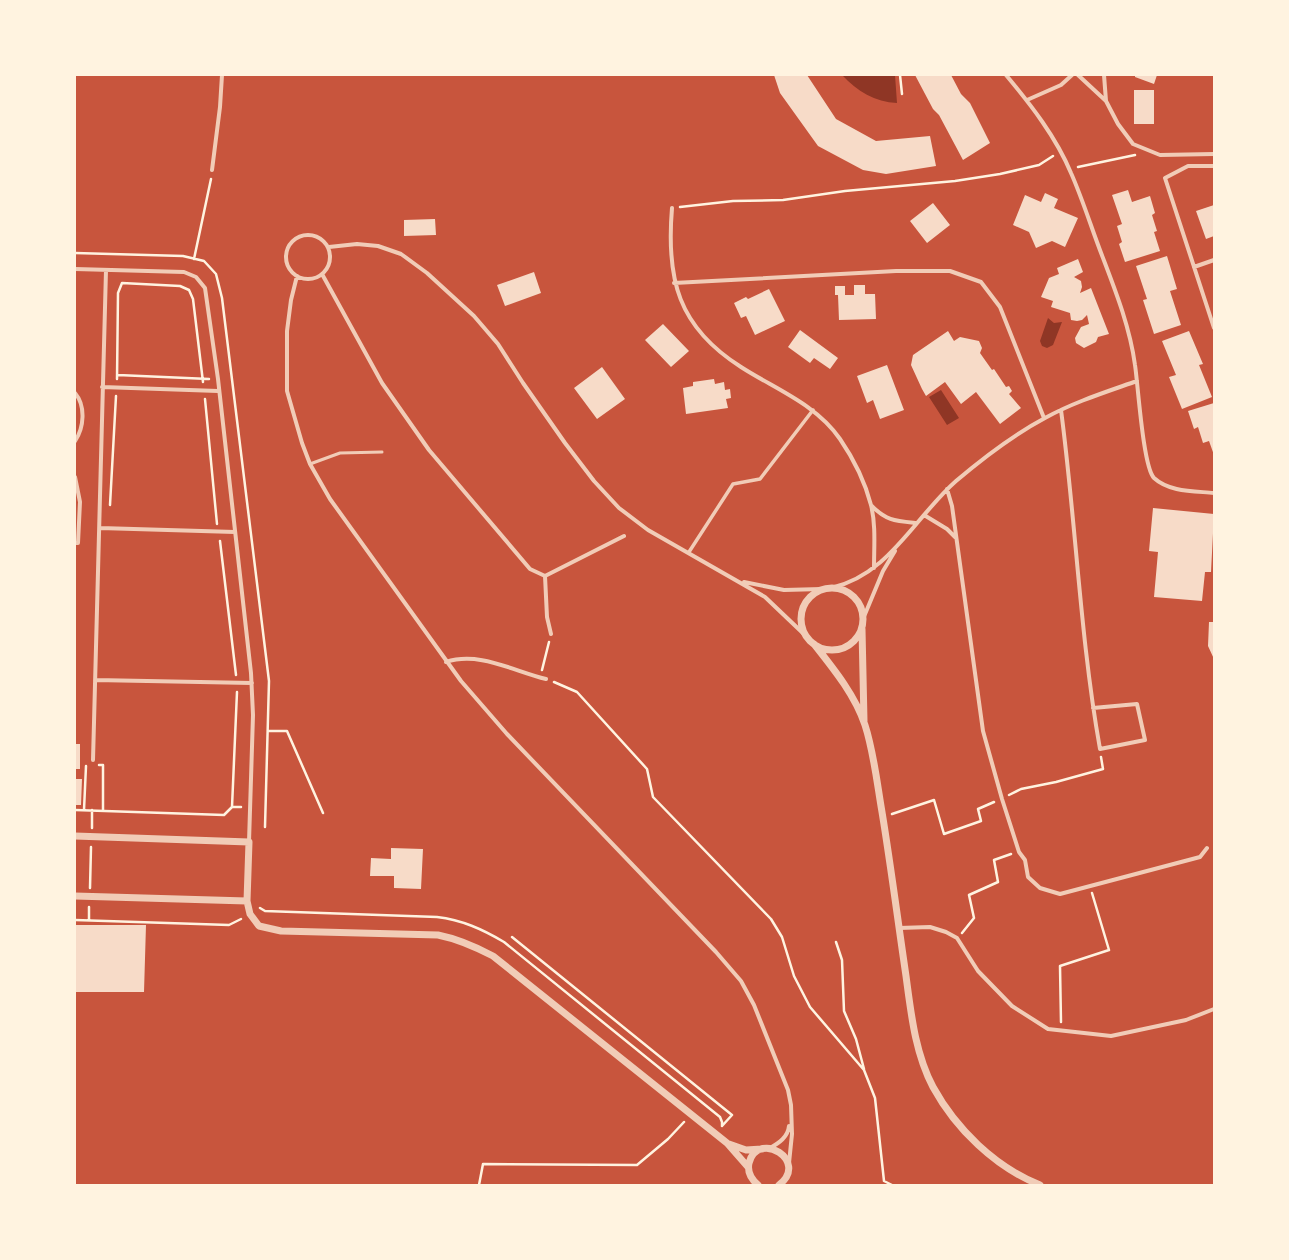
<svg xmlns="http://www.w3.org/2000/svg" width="1289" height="1260" viewBox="0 0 1289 1260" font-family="Manrope,sans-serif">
	<rect width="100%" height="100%" fill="#c8553d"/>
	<path fill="#8f3625" d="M842,75H895L897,103C875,102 857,91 842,75Z
		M1048,318L1054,323L1062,322L1053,345L1047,348L1042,346L1040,341Z
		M941,390L959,418L947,425L929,397Z"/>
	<path fill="#f7dbc8" d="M774,75H807L836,119L876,141L930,136L936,166L886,174L863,170L818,146L780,93Z
		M915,75H951L961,94L970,103L990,143L963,160L939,115L933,109Z
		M1135,75H1157L1154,84L1135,77Z
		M1134,90H1154V124H1134Z
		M1128,190L1132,202L1150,196L1155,213L1152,215L1157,231L1154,232L1160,251L1125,262L1119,244L1122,242L1117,226L1122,224L1112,195Z
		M1045,193L1058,199L1054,208L1078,218L1065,247L1052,241L1036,248L1029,232L1013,225L1025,195L1041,202Z
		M933,203L950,225L927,243L910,221Z
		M1214,205V236L1206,239L1196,211Z
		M435,219L436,235L404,236V220Z
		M1167,256L1177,289L1170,291L1181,325L1154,334L1143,300L1147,299L1136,266Z
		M1078,259L1083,272L1074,277L1081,281L1082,287L1080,293L1091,288L1109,334L1098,337L1096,342L1084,348L1076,343L1075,338L1081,327L1089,324L1087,315L1082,320L1077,321L1071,320L1070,313L1051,307L1053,301L1041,297L1049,278L1059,274L1057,268Z
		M534,272L541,293L505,306L497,285Z
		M854,285H865V294H875L876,319L839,320L838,295H835V286H845V295H854Z
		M769,289L785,321L755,335L746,316L741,318L734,303L746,297L748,299Z
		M663,324L689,351L671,367L645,340Z
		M800,330L838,358L830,369L814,358L810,363L788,347Z
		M948,331L954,341L960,337L979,341L982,348L980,353L992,370L994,369L1006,387L1009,386L1012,391L1009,394L1021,408L1000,424L976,392L961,404L945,382L926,396L922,389L911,365L913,355Z
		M1189,331L1203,364L1199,365L1212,397L1182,409L1169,377L1176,375L1162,341Z
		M887,365L904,410L880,419L873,400L867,403L857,376Z
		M602,367L625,399L597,419L574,388Z
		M714,379L715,384L724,382L725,390L730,389L731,398L726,399L728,408L686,414L683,388L693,386V382Z
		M1214,403V455L1209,441L1203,443L1198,427L1194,429L1188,411Z
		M1153,508L1214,514L1211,572H1205L1202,601L1154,597L1158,552L1149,551Z
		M1209,622H1214V659L1208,646Z
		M75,744H80V769H75Z
		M75,779H82L81,805H75Z
		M391,848L423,849L421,889L394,888V876H370L371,858L391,859Z
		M75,925H146L144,992H75Z"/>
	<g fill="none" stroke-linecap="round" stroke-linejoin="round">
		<path stroke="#fff3e0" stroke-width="2.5" d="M900,75L902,94
			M1078,167L1135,155
			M680,207L733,201L783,200L845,191L955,181L1000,174L1039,165L1053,156
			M75,253L183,256L204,261L216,274L222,298L269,681L265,827
			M194,259L211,179
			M118,375L209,379
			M117,379L118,293L122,283L180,286L189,290L193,299L203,382
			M205,399L217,524
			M110,505L116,396
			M220,541L236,675
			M542,670L549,642
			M554,682L577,692L647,769L653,797L771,919L782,937L794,976L810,1007L864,1070L875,1098L884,1181L892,1185
			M268,731H287L323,813
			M99,765H103V810
			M1009,795L1021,789L1056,782L1103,769L1101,757
			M232,807H241
			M75,810L224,815L232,807L237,692
			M84,810L86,766
			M892,814L934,800L944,834L981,821L978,809L994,802
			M92,828V810
			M90,888L91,847
			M260,908L265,911L437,917C462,920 482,929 504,942L720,1117L722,1122V1126
			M75,920L229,925L241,919
			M89,920V907
			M962,933L974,918L969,895L998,882L994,860L1011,854
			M512,937L732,1115L722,1126
			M836,942L842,960L844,1011L856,1039L864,1069
			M1061,1022L1060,966L1109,950L1092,893
			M479,1185L483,1164L637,1165L668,1139L684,1122"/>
		<path stroke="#f1ccb7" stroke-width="3" d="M310,464L340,453L382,452"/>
		<path stroke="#f1ccb7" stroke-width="3.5" d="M689,552L733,484L760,479L813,410"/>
		<path stroke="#f1ccb7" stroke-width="4" d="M1006,75C1031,105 1056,137 1071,173C1083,200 1092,230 1103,258C1116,292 1130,328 1135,365C1138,384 1143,467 1154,478C1169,492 1194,491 1214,493
			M1078,75L1106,101
			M1104,75L1106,101L1118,124L1133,144L1160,155L1214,154
			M1027,100L1061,85L1072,75
			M1214,166H1188L1165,178L1214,328
			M212,170L220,107L222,75
			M672,208C666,279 678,327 741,367C775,389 816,404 840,439C853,458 865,482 871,505C876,525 874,547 874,568
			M286 257a22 22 0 1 1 44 0a22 22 0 1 1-44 0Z
			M329,247L357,244L378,246L401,254L427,273L474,316L498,344L523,383L565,443L594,481L619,508L648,530L765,597L807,637
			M1194,267L1214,260
			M75,269L184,272L196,277L205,288L218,379L251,673L253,715L249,842
			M322,274L382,383L429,450L530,569L545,576L624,536
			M297,276L291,300L287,331V391L302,443L310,464L330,499L461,681L507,734L716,952L741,981L754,1005L788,1090L791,1105L792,1134L789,1163
			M674,283L896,271H950L981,282L1000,307L1044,418
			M102,387L218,391
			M75,393C86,406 84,428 75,441
			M1061,410C1076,523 1080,637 1100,749L1145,740L1137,704L1093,708
			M75,477L80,502L78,543H75
			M947,489L952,506L983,731L1002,799L1019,852L1025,860L1028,877L1040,888L1060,894L1200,857L1207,848
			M871,505C886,521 896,521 917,523
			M924,515L947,529L955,537
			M100,528L235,532
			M545,576L547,617L551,634
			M744,582L784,590L822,589
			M831,588C889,575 914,518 956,481C983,458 1013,435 1045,418C1074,402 1106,392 1137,381
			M863,619L883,571L895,551
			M446,662C479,651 513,671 546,679
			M95,680L252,683
			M93,760L106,270
			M899,928L930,927L946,932L957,938L978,971L1012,1006L1048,1029L1111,1036L1186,1020L1214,1009
			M770,1148C779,1143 788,1137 789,1126"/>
		<path stroke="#f1ccb7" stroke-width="7" d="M801 619a31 31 0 1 1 62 0a31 31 0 1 1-62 0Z
			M862,629L864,721
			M814,644C833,668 855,695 865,725C874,753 877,783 882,812C891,867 898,922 906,976C911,1013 915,1053 933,1087C956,1129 995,1167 1040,1185
			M75,836L249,842L247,901L250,914L259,926L281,931L438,935C458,939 474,946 493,956L727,1143L748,1167
			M75,896L247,901
			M729,1144L746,1150L762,1149
			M758,1185C751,1179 747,1172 749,1163C758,1129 810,1161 779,1185"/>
	</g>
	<rect width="1289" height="1260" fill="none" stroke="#fff3e0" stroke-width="152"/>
</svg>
